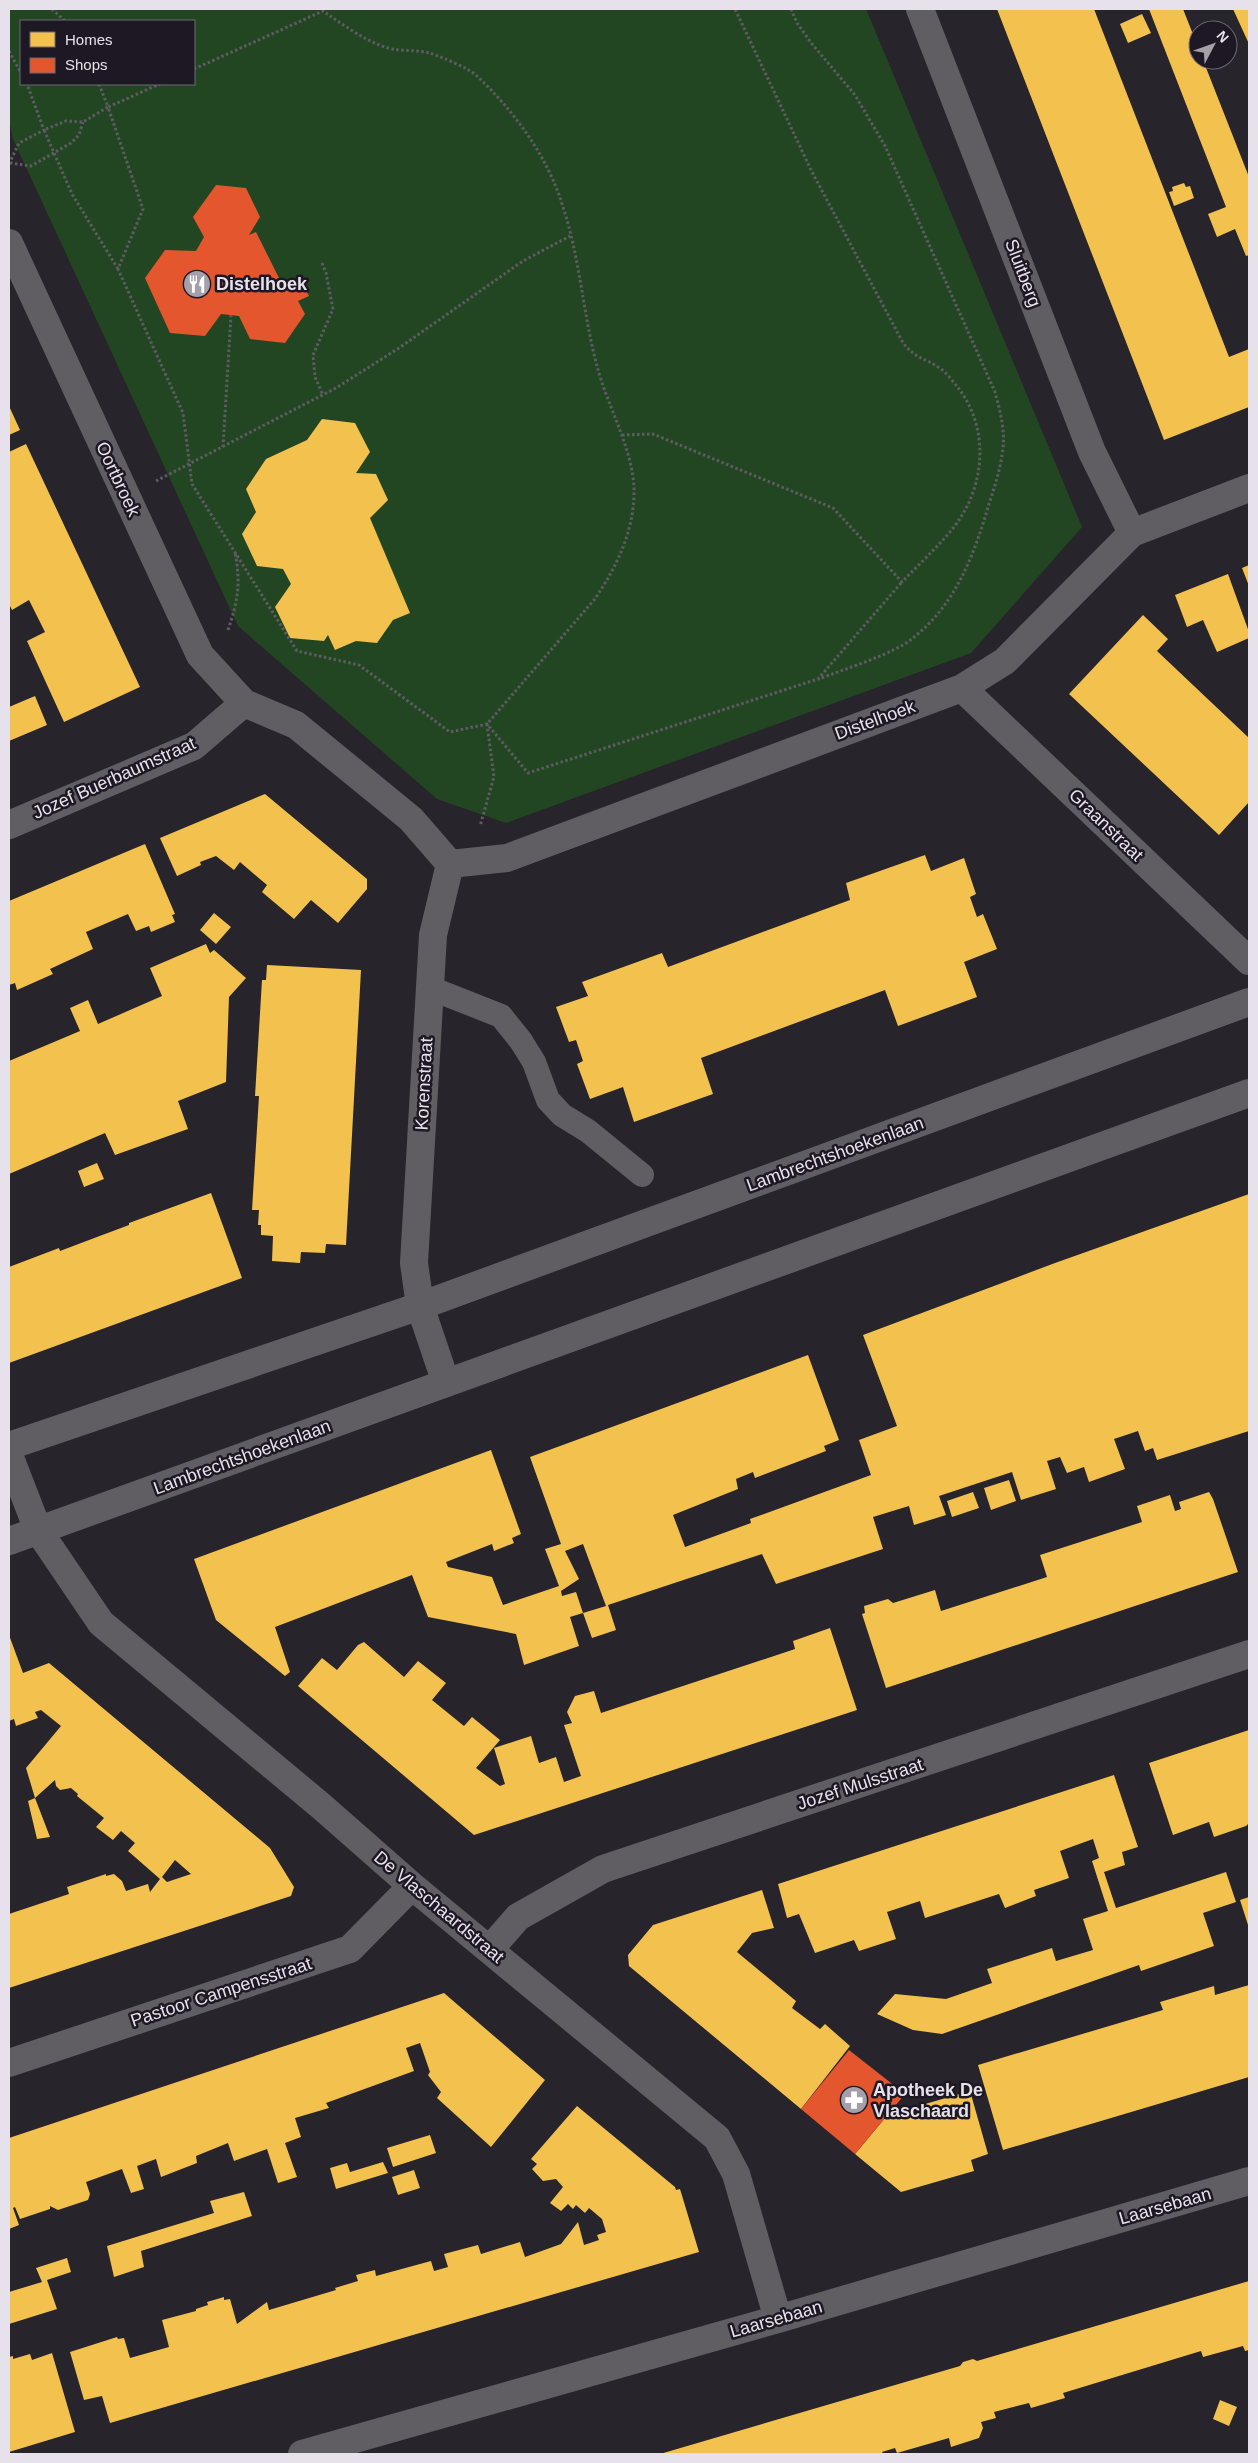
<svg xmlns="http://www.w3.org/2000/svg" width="1258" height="2463" viewBox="0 0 1258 2463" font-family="Helvetica,sans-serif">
	<rect width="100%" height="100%" fill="#28242c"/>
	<path fill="#234622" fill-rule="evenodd" d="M9,9H866L1082,527L971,653L506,823L437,799L238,626L13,139L9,120ZM21,21H194V84H21Z"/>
	<path fill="#f2c14e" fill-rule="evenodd" d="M997,9H1094L1229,357L1249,349V407L1164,440Z
		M1149,9H1183L1198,47V60H1203L1249,177V255L1246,256L1235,229L1217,237L1208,214L1226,207Z
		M1233,9H1249V44Z
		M1142,14L1151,33L1128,43L1120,24Z
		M1184,183L1186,187L1190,186L1194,198L1174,206L1169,192L1173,191L1172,187Z
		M9,406L20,430L9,435Z
		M322,419L355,423L370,452L356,473L376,474L388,500L370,518L410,613L393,620L377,643L356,641L335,650L328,635L324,641L290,638L275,607L291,584L283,569L257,566L242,534L256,512L246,489L266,459L307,440Z
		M26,444L140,687L64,722L27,641L45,632L29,600L12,610L9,604V452Z
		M1249,565V586L1242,568Z
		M1228,574L1249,632V638L1217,652L1203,620L1187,627L1175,595Z
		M1143,615L1168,639L1157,651L1249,738V802L1219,835L1069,694Z
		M35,696L47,725L9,741V707Z
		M265,794L367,879V889L338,923L311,900L294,919L262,892L267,885L240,862L234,870L216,856L200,862L201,865L177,876L160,838Z
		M145,844L175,914L172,915L175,922L151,932L149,926L136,931L128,914L86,932L93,949L50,969L53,974L17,990L15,983L9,985V901Z
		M925,855L931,871L964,858L976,894L970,897L977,917L983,914L997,949L964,962L977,997L898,1026L885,990L701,1058L713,1094L634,1122L623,1087L590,1099L577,1064L583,1061L576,1040L569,1042L556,1007L588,996L582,982L662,953L668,967L760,933L850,900L846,883Z
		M214,913L231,927L216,944L200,930Z
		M206,944L210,953L214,950L246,978L229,997L226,1082L178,1101L188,1129L115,1155L105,1133L9,1174V1061L80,1031L70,1008L88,1000L98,1024L162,996L150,968Z
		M267,965L361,970L346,1245L326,1244L325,1253L301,1252L300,1263L272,1261L273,1236L261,1235V1225H258L259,1210H252L259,1096H255L262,980H266Z
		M97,1163L104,1179L84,1187L78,1171Z
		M211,1193L242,1278L9,1363V1267L59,1248L60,1251L97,1237L129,1225V1223Z
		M1249,1194V1431L1157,1460L1153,1448L1145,1451L1138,1431L1114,1439L1125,1469L1089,1482L1084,1467L1067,1473L1060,1457L1047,1461L1056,1489L1021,1500L1012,1472L939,1496L946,1515L914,1525L909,1506L886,1513L873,1517L883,1549L776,1584L762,1554L608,1605L616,1630L592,1638L583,1613L606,1606L583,1544L565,1551L579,1579L561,1591L562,1596L576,1592L583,1613L570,1617L579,1646L524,1665L516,1634L428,1617L412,1575L275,1627L290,1672L285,1676L216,1620L194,1559L491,1450L521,1534L512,1538L514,1543L494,1551L492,1544L446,1562L448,1567L492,1577L503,1605L559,1586L545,1549L561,1544L530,1457L808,1355L839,1440L824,1446L826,1451L755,1478L753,1472L736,1479L738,1489L673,1515L685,1547L751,1523L750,1519L871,1475L859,1440L897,1426L863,1335L1055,1263Z
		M1009,1480L1016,1501L991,1510L984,1488Z
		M973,1492L979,1508L952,1517L947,1501Z
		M1209,1492L1213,1499L1238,1572L886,1688L862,1614L865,1613L864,1606L888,1599L893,1603L935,1590L941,1611L1047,1577L1040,1555L1142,1522L1137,1506L1170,1495L1175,1511L1181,1509L1179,1502Z
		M830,1628L857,1710L474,1835L298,1686L322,1658L337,1670L358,1645L364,1642L404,1677L418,1661L446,1683L432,1700L464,1726L472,1717L500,1740L476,1768L500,1786L505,1784L494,1748L531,1736L539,1763L556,1757L564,1782L581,1776L564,1725L572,1723L567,1712L575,1696L594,1691L601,1713L795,1649L793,1641Z
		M9,1635L23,1673L49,1663L270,1848L294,1887L291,1896L9,1988V1914L69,1894L67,1887L106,1874V1876L114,1874L122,1881L126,1891L148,1884L150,1892L160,1879L128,1851L135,1843L121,1831L113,1840L96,1827L104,1818L77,1796L78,1794L71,1788L60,1790L56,1786L55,1780L35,1798L26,1768L61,1726L41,1710L35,1712L38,1718L16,1726L14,1719L9,1721ZM175,1860L191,1874L167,1882L162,1877Z
		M1249,1730V1823L1246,1826L1214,1837L1209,1822L1173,1835L1149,1763Z
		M1114,1775L1138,1847L1122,1852L1125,1865L1104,1872L1116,1908L1226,1872L1236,1902L1203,1913L1214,1946L1141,1971L1139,1965L942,2034L913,2030L877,2014L895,1994L946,1999L992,1983L987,1969L1052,1948L1056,1961L1093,1950L1083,1919L1108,1911L1092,1861L1099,1858L1093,1839L1060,1851L1069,1878L1034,1890L1036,1896L1005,1908L999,1894L925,1918L920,1901L887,1912L896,1939L859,1951L854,1940L815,1953L799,1914L787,1918L778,1884Z
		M35,1798L50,1837L37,1839L28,1801Z
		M762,1890L774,1928L752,1933L737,1952L796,2001L792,2008L820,2029L825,2024L850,2046L801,2109L629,1966L628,1955L653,1925Z
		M1249,1897V1928L1240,1900Z
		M1249,1985V2077L1003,2150L978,2065L1163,2010L1160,2002L1214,1986L1215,1995Z
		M444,1993L545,2080L491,2147L437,2098L441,2092L428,2075L430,2072L420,2043L406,2048L414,2071L326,2103L329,2108L295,2118L301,2137L285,2143L297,2177L278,2183L267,2149L234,2161L228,2143L196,2156L197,2163L161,2177L156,2159L137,2166L144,2189L131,2193L122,2169L86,2182L90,2194L88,2200L58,2210L50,2206V2209L20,2219L15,2207L13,2208L19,2225L9,2229V2138Z
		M970,2091L988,2154L971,2160L974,2171L901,2192L855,2154L895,2106L901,2111Z
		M577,2106L675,2187L676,2190L680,2189L699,2252L110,2423L102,2396L84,2400L70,2352L117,2337L118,2339L124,2338L130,2358L169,2347L162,2320L196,2311V2309L208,2305L207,2302L224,2297V2300L230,2299L237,2324L267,2302L269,2310L336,2290L335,2288L358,2281L356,2275L375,2270L376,2276L431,2261L434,2271L448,2267L444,2254L478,2245L481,2254L520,2242L525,2257L561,2244L578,2222L584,2245L599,2240L597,2235L606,2232L602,2219L589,2208L585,2213L576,2205L573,2209L568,2204L561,2211L550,2203L563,2187L556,2179L543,2181L532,2169L537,2164L531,2159Z
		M430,2135L436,2153L393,2167L387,2148Z
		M383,2162L388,2173L336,2189L330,2168L347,2163L350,2172Z
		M414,2170L420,2188L398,2195L392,2177Z
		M244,2192L252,2216L141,2251L144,2267L114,2277L107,2246L214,2213L210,2201Z
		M67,2258L71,2272L47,2280L57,2309L9,2324V2292L42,2282L36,2268Z
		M1249,2281V2350L1245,2351L1243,2346L1203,2357L1201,2351L1063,2393L1065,2398L1031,2408L1029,2403L994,2412L996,2418L981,2422L983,2428L979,2438L951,2447L949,2438L897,2453L895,2448L882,2452L883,2454H660L960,2366L963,2362L973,2359L977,2361Z
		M52,2353L75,2432L9,2452V2357L13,2356V2359L30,2354L32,2360Z
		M1220,2400L1237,2407L1229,2426L1213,2419Z"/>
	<path fill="#e4572e" d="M216,185L246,188L260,217L249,235L256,232L279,278L270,282L292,284L301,280L309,296L298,301L305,314L285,343L250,339L239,316L221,314L205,336L170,333L145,278L165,250L196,251L204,237L193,217Z
		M849,2050L905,2094L855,2154L801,2109Z"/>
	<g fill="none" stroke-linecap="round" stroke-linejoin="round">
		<path stroke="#5e5c62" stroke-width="3" stroke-dasharray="2.5 2.5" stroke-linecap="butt" d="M52,9L65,21
			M791,9L797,23L812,44L855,95L885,146L995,392C1000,411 1005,429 1003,448C1001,467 995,486 989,504C974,555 956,604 913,638C894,654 844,669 819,679
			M9,51L21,73
			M194,69L323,11C344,25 367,43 392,49C404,51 418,50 430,53C441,57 469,68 477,76C515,112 548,157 563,207C580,258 583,314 597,366C607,405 632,447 634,488C635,529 617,567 594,600L487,724L494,777L480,826
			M99,84L108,107L160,84
			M10,163L31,166L71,143L79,135L83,122
			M9,164L19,143L44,130L27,84
			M322,263L326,273L333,309L313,355L315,377L323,395
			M118,269L72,194L44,130L66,121L83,122L108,107L143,209L118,269L183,413L192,484L297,651L359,665L450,732L487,724L528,773L818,679L902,582
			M622,435L653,434L833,508L902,582C919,564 939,546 954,527C985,487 990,430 959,389C954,383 948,374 941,369C926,358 914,359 902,341L812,172L735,9
			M223,447L231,315
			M156,481L336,388L399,348L523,261L570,236
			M228,630C238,601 241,583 235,553"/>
		<path stroke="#605d63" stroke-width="24" d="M430,988L501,1016L521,1041L534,1062L548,1100L562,1115L588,1131L642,1175"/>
		<path stroke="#605d63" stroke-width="28" d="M920,9L1092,452L1132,533
			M9,243L200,655L244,703L296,725L411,819L450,864
			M962,688L1249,961
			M9,825L194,746L244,703
			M450,864L507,858L962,688L1005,661L1132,533L1249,488
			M446,1383L420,1306L414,1263L433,935L450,864
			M9,1455L38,1530L101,1623L321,1806L412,1886L717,2138L736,2174L778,2319
			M490,1949L518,1917L603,1869L1249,1654
			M9,2063L350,1949L412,1886
			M302,2454L778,2319L1249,2181"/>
		<path stroke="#605d63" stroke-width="28" d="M9,1446L420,1306L1249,1002
			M9,1541L1249,1093"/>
	</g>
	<defs>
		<g id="restaurant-disc" transform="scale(1.4375)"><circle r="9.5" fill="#a49fa8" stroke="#1e1825"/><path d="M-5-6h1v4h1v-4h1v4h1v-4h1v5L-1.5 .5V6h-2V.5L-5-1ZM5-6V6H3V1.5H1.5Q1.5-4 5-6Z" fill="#fff"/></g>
		<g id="pharmacy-disc" transform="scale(1.4375)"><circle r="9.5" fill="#a49fa8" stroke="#1e1825"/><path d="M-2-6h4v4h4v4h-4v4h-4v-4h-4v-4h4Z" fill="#fff"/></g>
	</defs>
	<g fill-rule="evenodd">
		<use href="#restaurant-disc" x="197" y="284"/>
		<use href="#pharmacy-disc" x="854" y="2100"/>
	</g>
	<g text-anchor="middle" stroke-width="5" stroke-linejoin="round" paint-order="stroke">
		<g font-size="18" fill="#e6e1eb" stroke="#1e1825">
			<text transform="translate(1023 273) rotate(69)" y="6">Sluitberg</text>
			<text transform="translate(118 479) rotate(65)" y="6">Oortbroek</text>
			<text transform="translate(875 720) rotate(-20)" y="6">Distelhoek</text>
			<text transform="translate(114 778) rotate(-24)" y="6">Jozef Buerbaumstraat</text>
			<text transform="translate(1106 825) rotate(44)" y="6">Graanstraat</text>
			<text transform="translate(424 1084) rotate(-87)" y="6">Korenstraat</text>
			<text transform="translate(835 1154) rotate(-20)" y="6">Lambrechtshoekenlaan</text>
			<text transform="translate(242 1457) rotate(-20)" y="6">Lambrechtshoekenlaan</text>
			<text transform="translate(860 1784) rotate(-18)" y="6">Jozef Mulsstraat</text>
			<text transform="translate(439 1907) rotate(40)" y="6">De Vlaschaardstraat</text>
			<text transform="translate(221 1992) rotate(-18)" y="6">Pastoor Campensstraat</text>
			<text transform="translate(1165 2206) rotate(-16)" y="6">Laarsebaan</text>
			<text transform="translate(776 2319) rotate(-16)" y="6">Laarsebaan</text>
		</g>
		<g font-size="18" font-weight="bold" fill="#e6e1eb" stroke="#1e1825" text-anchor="start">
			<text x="216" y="290">Distelhoek</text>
			<text x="873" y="2096">Apotheek De<tspan x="873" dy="21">Vlaschaard</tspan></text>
		</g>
	</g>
	<rect width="1258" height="2463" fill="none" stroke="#e6e1eb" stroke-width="20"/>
	<rect x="20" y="20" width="175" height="65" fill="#1e1825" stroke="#6e6874"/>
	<rect x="30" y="32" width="25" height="15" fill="#f2c14e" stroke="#6e6874"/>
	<text x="65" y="45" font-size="15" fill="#e6e1eb">Homes</text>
	<rect x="30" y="58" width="25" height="15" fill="#e4572e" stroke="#6e6874"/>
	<text x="65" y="70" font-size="15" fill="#e6e1eb">Shops</text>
	<g transform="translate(1213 45) rotate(49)"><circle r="24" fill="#1e1825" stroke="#6e6874"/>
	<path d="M0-4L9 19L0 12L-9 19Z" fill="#a49fa8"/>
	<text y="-8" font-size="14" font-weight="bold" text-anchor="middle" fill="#e6e1eb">N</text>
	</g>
</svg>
